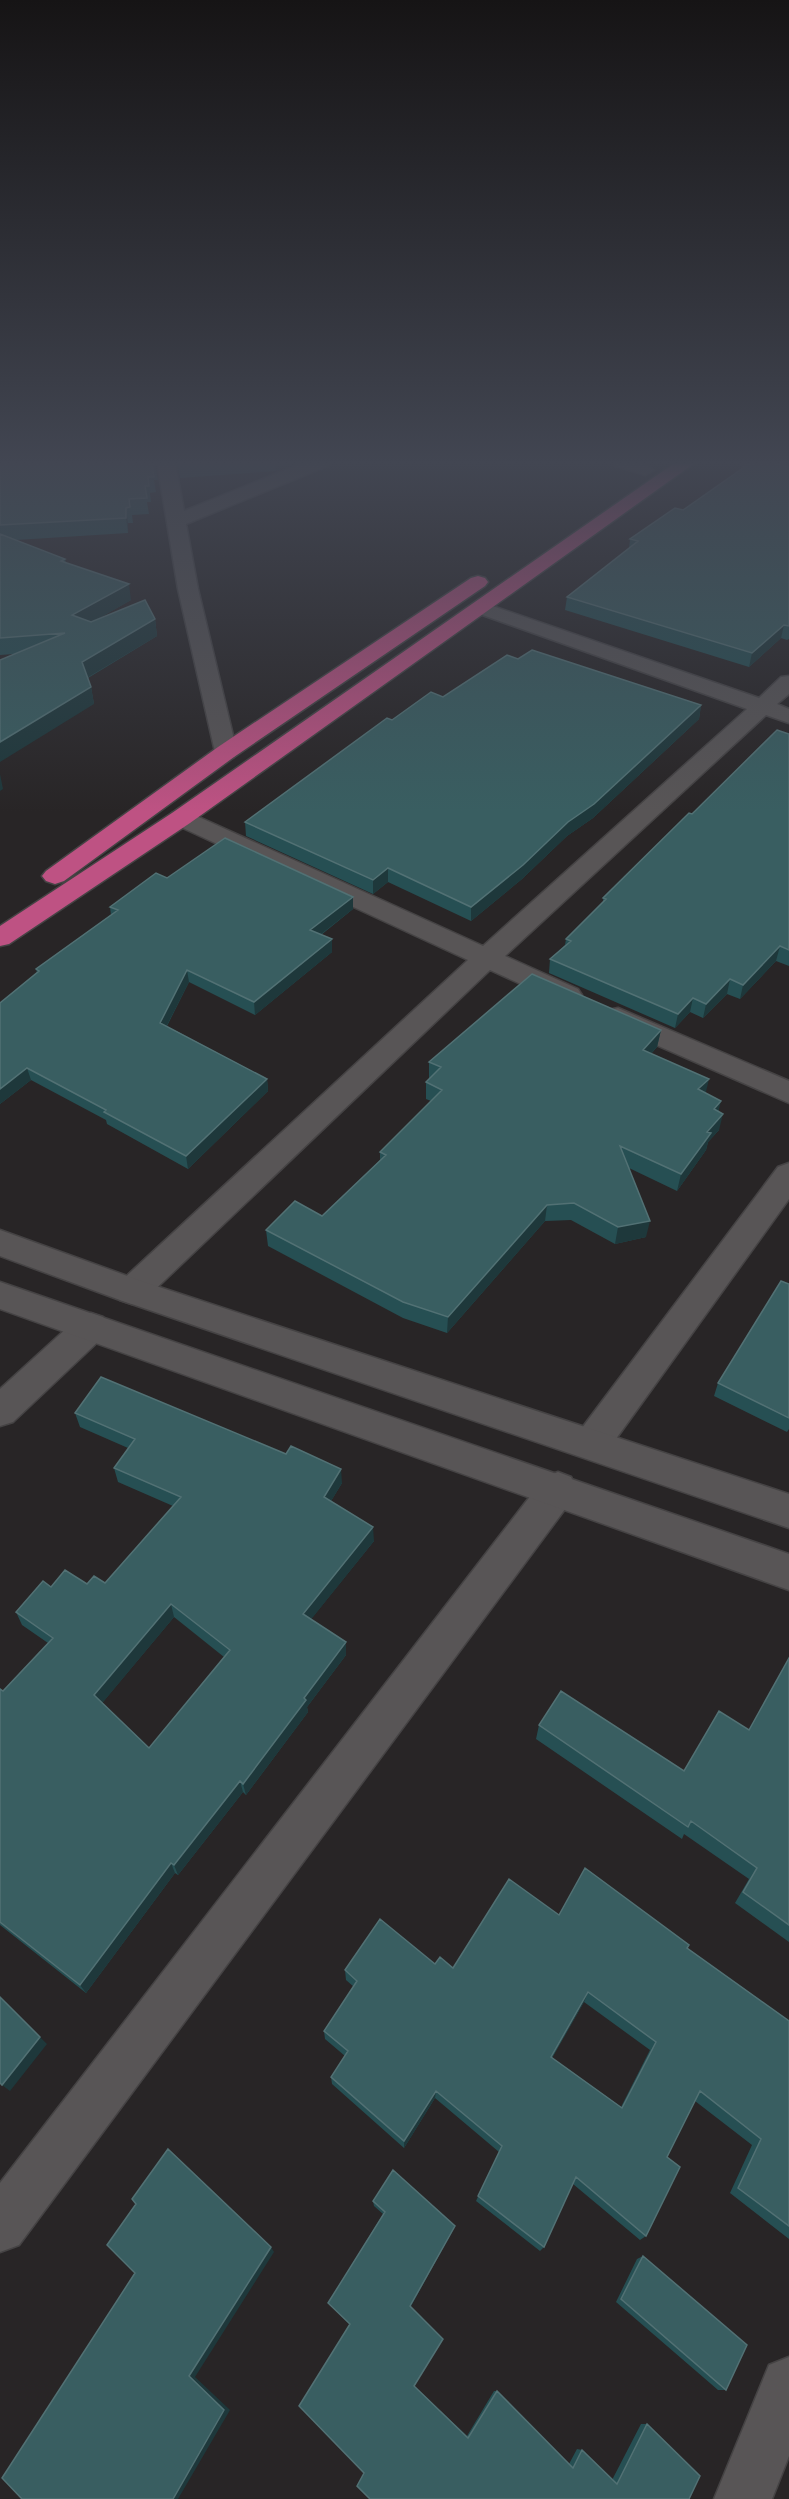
<svg xmlns="http://www.w3.org/2000/svg" width="789" height="2499" viewBox="0 0 789 2499" font-family="'Fira Sans Condensed',sans-serif">
	<rect width="100%" height="100%" fill="#282526"/>
	<g fill="none" stroke-linecap="round" stroke-linejoin="round">
		<g stroke="#454344" stroke-width="3">
			<path id="minor" d="M157,462H175L184,511L305,462H329L327,466L186,524L198,589L237,752L234,757H218L215,752L178,589Z
				M614,462H640L654,470L645,475L616,466Z
				M740,462H769L789,468V478L742,466Z
				M481,602L759,698L781,677L789,676V694L777,704L789,709V723L766,715L505,956L578,989L582,995L578,1001L568,1004L558,1001L490,970L144,1300L132,1304L120,1300L115,1291L120,1282L468,960L172,823L169,818L172,813L181,811L190,813L483,946L747,709L474,612L471,608L474,604Z
				M618,1008L789,1081V1103L608,1024L604,1017L608,1010Z
				M789,1163V1199L605,1454L592,1459L579,1454L574,1443L579,1432L778,1167Z
				M91,1313L103,1317L108,1327L103,1337L13,1422L0,1426V1389L79,1317Z
				M558,1472L571,1477L577,1489L571,1501L19,2245L0,2252V2183L545,1477Z
				M789,2357V2456L772,2499H714L769,2365Z"/>
		</g>
		<g stroke="#454344" stroke-width="3">
			<path id="tertiary" d="M0,1230L144,1282L789,1494V1528L120,1300L0,1256Z
				M0,1282L789,1554V1590L0,1309Z"/>
		</g>
		<g stroke="#454344" stroke-width="3">
			<path id="trunk" d="M676,462H696L190,823L9,944L0,946V926L172,813Z
				M478,576L485,578L488,582L485,586L234,757L64,881L55,884L46,881L42,876L46,871L218,747L471,578Z"/>
		</g>
		<use href="#minor" fill="#585556" fill-rule="evenodd"/>
		<use href="#tertiary" fill="#585556" fill-rule="evenodd"/>
		<use href="#trunk" fill="#be5283" fill-rule="evenodd"/>
	</g>
	<path fill="#264f53" fill-rule="evenodd" d="M0,462H155L158,480H154L156,492L150,493L151,502H147L149,514L132,515L133,523H128V533L16,540L65,559L66,563L131,600L92,622L155,619L157,636L88,678L91,687L94,704L14,654L0,655Z
		M177,462H291V465L276,471L180,478Z
		M777,462H789V466Z
		M789,467V639L787,640L781,638L749,667L565,610L567,597L629,549L630,539L683,510Z
		M518,659L701,705L699,719L593,818L567,836L522,879L471,921L388,882L373,894L246,836L245,822L392,720L443,697Z
		M789,734V966L776,961L740,999L727,994L703,1018L690,1012L675,1028L549,973L550,959L565,945L566,939L603,902V898L692,814Z
		M167,878L353,897V909L321,935L332,952L255,1015L189,982L167,1026L267,1079L268,1091L188,1169L107,1124L106,1120L31,1080L0,1104V1003L37,973L36,969L111,915L110,907Z
		M661,1030L657,1047L651,1054L706,1093L719,1111V1130L708,1142L706,1150L677,1191L629,1168L646,1237L615,1244L571,1220L545,1221L447,1333L403,1318L268,1246L266,1230L322,1216L380,1160V1152L431,1101L426,1099V1082L429,1079V1062Z
		M789,1284V1429L787,1432L714,1396L718,1383Z
		M75,1413L342,1483L331,1501L374,1541L311,1619L346,1642V1655L307,1707L308,1712L246,1795L243,1792L178,1875L175,1873L86,1993L0,1925V1689L3,1691L48,1643L22,1625L16,1612L51,1587L105,1583L173,1506L118,1482L114,1468L128,1448L80,1427ZM174,1617L224,1657L149,1748L102,1703Z
		M789,1658V1942L735,1903L749,1879L684,1834L682,1839L536,1739L539,1725L684,1771L749,1730Z
		M559,1915L687,1948L789,2021V2239L730,2193L752,2145L695,2101L667,2157L646,2236L640,2240L573,2184L544,2247L540,2251L476,2201L499,2152L435,2098L404,2148L332,2084L331,2077L345,2056L325,2039L324,2031L354,1987L346,1980L345,1970L435,1964L453,1968ZM584,2002L650,2050L621,2107L552,2058Z
		M373,2201L453,2230L411,2306L414,2386L467,2436L494,2391H497L569,2464L577,2449L582,2450L612,2480L641,2424H647L689,2499L364,2473L350,2325L328,2303L383,2214L374,2206Z
		M643,2256L726,2390H718L616,2302L637,2259Z"/>
	<path fill="#1e383b" d="M275,462H291V465L276,471Z
		M126,508L128,523V533L126,518Z
		M129,584L131,600L75,632L72,615Z
		M155,619L157,636L85,679L82,662Z
		M784,625L781,638L749,667L752,653Z
		M91,687L94,704L0,762V742Z
		M701,705L699,719L593,818L567,836L522,879L471,921V907Z
		M0,774L3,789L0,791Z
		M388,868V882L373,894V880Z
		M353,897V909L311,942L310,930Z
		M332,939V952L255,1015L254,1002Z
		M780,946L776,961L740,999L743,985Z
		M187,970L189,982L162,1035L160,1023Z
		M730,979L727,994L703,1018L706,1004Z
		M693,998L690,1012L675,1028L678,1014Z
		M661,1030L657,1047L639,1066L643,1050Z
		M27,1068L31,1080L0,1104V1089Z
		M267,1079L268,1091L188,1169L186,1156Z
		M709,1079L705,1096L698,1089Z
		M721,1101L717,1117L714,1109Z
		M723,1114L719,1130L708,1142L706,1150L677,1191L681,1174L707,1132Z
		M547,1205L545,1221L447,1333L448,1317Z
		M650,1221L646,1237L615,1244L618,1227Z
		M341,1469L342,1483L325,1511L324,1497Z
		M373,1527L374,1541L305,1627L303,1614Z
		M171,1604L174,1617L99,1707L94,1695Z
		M346,1642V1655L307,1707L308,1712L246,1795L243,1784L304,1698Z
		M240,1781L243,1792L178,1875L174,1865Z
		M171,1863L175,1873L86,1993L80,1985Z
		M588,1992L584,2002L547,2065L551,2057Z
		M40,2037L47,2044L10,2091L2,2085Z
		M436,2091L435,2098L404,2148V2141Z
		M455,2226L453,2230L410,2308V2306Z
		M271,2247L274,2252L195,2377L230,2410L178,2499H173L189,2376Z"/>
	<path fill="#395e61" stroke="#527174" stroke-width="1.5" fill-rule="evenodd" d="M0,462H155L156,464L152,465L154,477H148L149,486H145L147,498L129,499L130,507L126,508V518L0,525Z
		M753,462H770L789,467V626L784,625L752,653L567,597L638,541L630,539L675,508L683,510L746,466Z
		M0,534L65,559L61,561L129,584L72,615L91,622L145,600L155,619L82,662L91,687L0,742V660L65,633L0,638Z
		M532,650L701,705L594,804L568,822L523,865L471,907L388,868L373,880L245,822L387,718L392,720L431,692L443,697L507,655L518,659Z
		M777,730L789,734V950L780,946L743,985L730,979L706,1004L693,998L678,1014L550,959L571,941L566,939L606,899L603,898L689,813L692,814Z
		M225,838L353,897L310,930L332,939L254,1002L187,970L160,1023L267,1079L186,1156L104,1112L106,1110L27,1068L0,1089V1003L39,971L36,969L118,910L110,907L156,873L167,878Z
		M532,974L661,1030L643,1050L709,1079L698,1089L721,1101L714,1109L723,1114L707,1132L711,1133L681,1174L620,1146L650,1221L618,1227L574,1203L547,1205L448,1317L403,1302L266,1230L295,1201L322,1216L386,1155L380,1152L442,1090L426,1082L441,1067L429,1062Z
		M781,1281L789,1284V1418L718,1383Z
		M101,1377L286,1454L291,1446L341,1469L324,1497L373,1527L303,1614L346,1642L304,1698L306,1700L243,1784L240,1781L174,1865L171,1863L80,1985L0,1922V1689L3,1691L53,1638L16,1612L43,1581L51,1587L65,1570L87,1584L94,1576L105,1583L181,1497L114,1468L135,1439L75,1413ZM171,1604L230,1650L149,1748L94,1695Z
		M789,1658V1925L743,1892L757,1868L691,1821L688,1827L539,1725L561,1691L684,1771L719,1711L749,1730Z
		M585,1868L689,1945L687,1948L789,2021V2226L738,2188L761,2139L700,2091L667,2157L680,2167L646,2236L576,2177L544,2247L478,2196L502,2146L436,2091L404,2141L331,2077L348,2051L324,2031L357,1981L345,1970L380,1919L435,1964L440,1957L453,1968L509,1879L559,1915ZM588,1992L656,2042L622,2108L551,2057Z
		M0,1997L40,2037L2,2085L0,2083Z
		M168,2149L271,2247L189,2376L224,2410L173,2499H22L2,2478L135,2273L107,2245L136,2204L132,2199Z
		M393,2170L455,2226L410,2306L443,2339L414,2386L468,2438L497,2391L573,2468L582,2450L617,2484L647,2424L700,2476L689,2499H370L357,2486L364,2473L299,2406L350,2324L328,2303L385,2212L373,2201Z
		M643,2256L747,2345L726,2390L621,2299Z"/>
	<linearGradient id="sky" x2="0" y2="1"><stop stop-color="#161415"/><stop offset="0.57" stop-color="#424652"/><stop offset="1" stop-color="#424652" stop-opacity="0"/></linearGradient>
	<rect width="789" height="812" fill="url(#sky)"/>
</svg>
